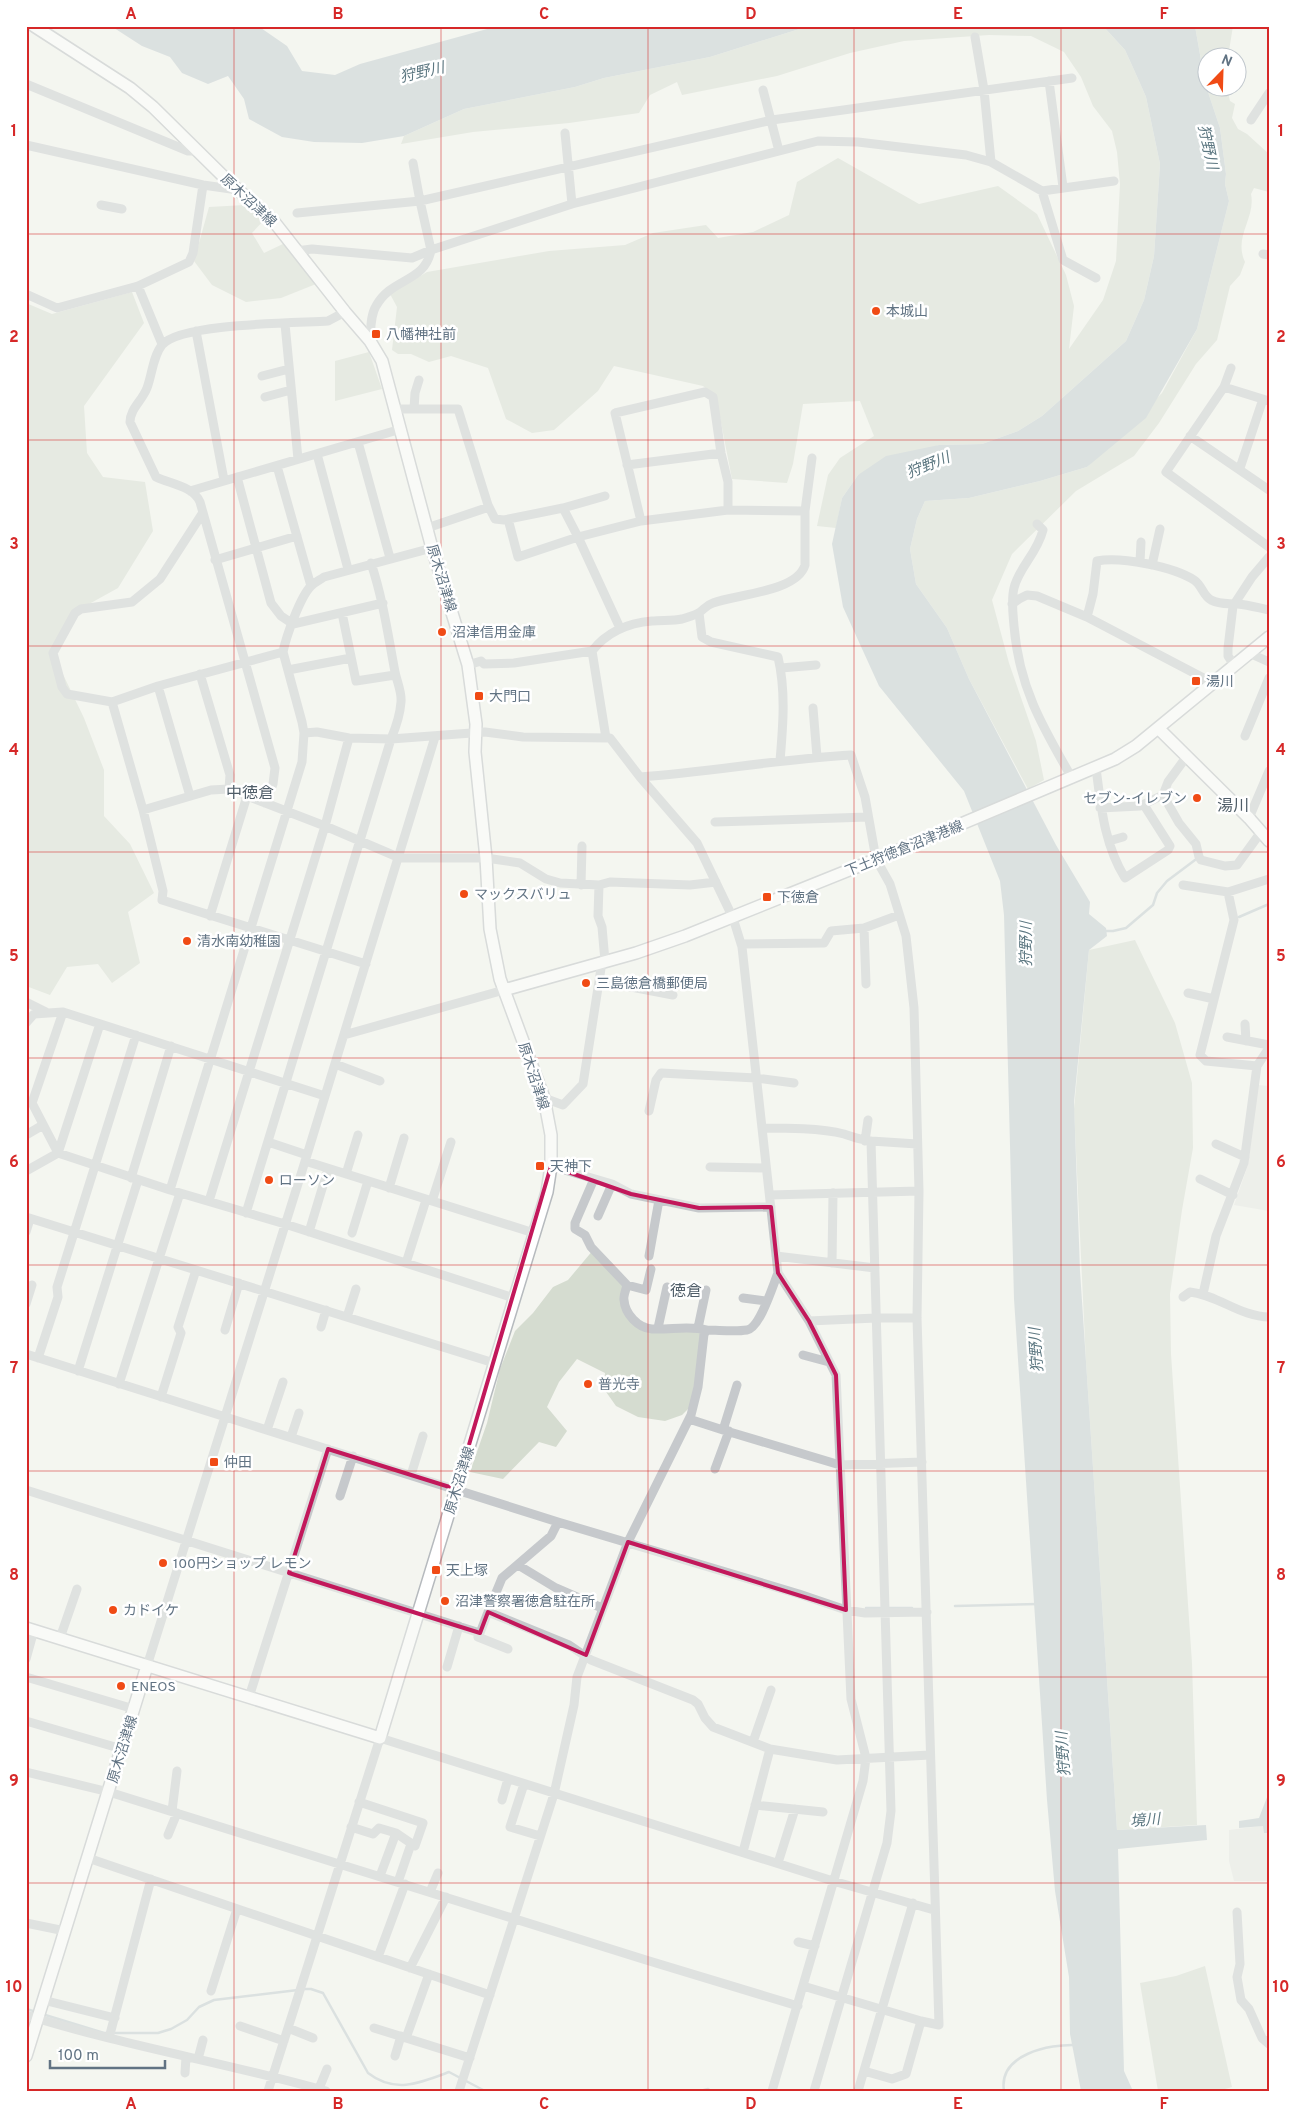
<svg xmlns="http://www.w3.org/2000/svg" width="1295" height="2117" viewBox="0 0 1295 2117" font-family="Overpass,'Noto Sans JP',sans-serif">
	<rect width="100%" height="100%" fill="#f4f5f0"/>
	<path fill="#e5e6e3" d="M1258,1085L1269,1086V1211L1234,1205L1248,1165Z
		M1269,1825V1881H1234L1229,1861V1830Z"/>
	<path fill="#d5dcd0" d="M809,26H1103L1125,50L1139,81L1146,97L1160,164L1154,256L1144,300L1126,341L1042,416L1018,431L982,444L939,445L858,475L842,498L836,528L817,526L828,475L840,458L874,436L860,401L803,404L793,464L787,483L732,479L716,397L703,386L614,366L598,391L554,430L532,433L506,419L488,368L451,356L429,362L411,354H398L392,350L397,307L390,294L427,272L549,251L625,245L653,233L706,225L718,238L753,232L789,215L797,182L838,158L919,204L998,186L1037,214L1066,275L1074,306L1069,349L1103,300L1116,261L1120,184L1117,152L1112,131L1093,106L1081,77L1064,52L1031,36L989,35L904,41L850,53L777,76L682,95L677,82L650,95L639,113L569,123L473,132L401,144L404,136L464,109L575,87L604,78L710,57Z
		M1195,26H1233L1228,57L1208,58V88H1227L1230,101L1235,104L1232,118L1238,129L1247,134L1269,154V192L1254,188L1251,194C1256,218 1233,237 1245,262L1240,275L1230,286L1217,340L1196,364L1159,423L1134,456L1076,491L1012,554L992,600L1009,663L1036,741L1044,780L1028,789L969,679L947,628L916,584L910,549L917,519L925,501L969,498L1040,481L1087,467L1162,393L1197,329L1229,201L1225,184L1226,174L1220,128L1205,83Z
		M245,205L265,219L252,233L264,253L285,243L316,284L281,298L246,302L212,285L194,261L209,207Z
		M132,292L144,323L84,406L87,453L103,477L145,482L153,531L118,588L80,609L57,645V662L84,718L104,770V816L130,844L154,893L128,912L140,963L112,983L98,964L67,967L50,995L26,986V303L52,314Z
		M369,352L382,389L335,401V361Z
		M1135,940L1175,1023L1192,1083L1193,1148L1182,1210L1170,1294L1171,1354L1192,1663L1197,1825L1117,1830L1086,1362L1074,1109L1089,950Z
		M594,1249L627,1285L626,1309L638,1323L658,1328L684,1327L704,1334L694,1403L682,1415L665,1421L638,1417L616,1406L604,1389L605,1373L577,1359L559,1382L547,1407L567,1431L556,1447L539,1442L503,1479L470,1472L487,1423L500,1369L515,1331L533,1313L553,1287L568,1280Z
		M1205,1966L1232,2087L1218,2091H1158L1140,1983L1176,1976Z"/>
	<path fill="#bdc8cd" d="M111,26H258L287,46L302,71L335,75L360,64L498,26H809L710,57L604,78L575,87L464,109L404,136L362,143L314,142L282,137L249,119L244,99L228,76L208,84L182,73L170,57L142,46Z
		M1103,26H1195L1205,83L1220,128L1226,174L1225,184L1229,201L1197,329L1146,418L1087,467L1040,481L969,498L925,501L917,519L910,549L916,584L947,628L969,679L1056,845L1090,902L1089,914L1106,928L1107,936L1089,950L1074,1102L1080,1271L1117,1830L1206,1825L1207,1840L1118,1849L1124,2071L1133,2091H1081L1070,2034L1069,1977L1055,1891L1047,1800L1014,1299L1004,915L1000,881L964,791L879,686L843,607L832,544L842,498L858,475L886,456L939,445L982,444L1018,431L1042,416L1126,341L1144,300L1154,256L1160,164L1146,97L1139,81L1125,50Z
		M1269,1792V1833H1264L1263,1826L1239,1828V1821L1259,1818Z"/>
	<g fill="none" stroke-linecap="round" stroke-linejoin="round">
		<path stroke="#bdc8cd" stroke-width="2.5" d="M1239,917L1269,904
			M1104,931H1113L1126,928L1153,905L1157,893L1167,881L1195,860
			M955,1606L1038,1604
			M866,1608H882
			M888,1608H912
			M304,1989H311L323,1993L368,2073C395,2094 420,2083 449,2072L485,2091
			M26,2009L37,2012
			M42,2014L104,2033H158L171,2029L187,2020L199,2007L214,2000L298,1990
			M700,2091L708,2089L711,2091
			M1004,2091C998,2054 1050,2044 1076,2045"/>
		<g stroke="#b6babe" stroke-width="14">
			<path id="major" d="M1158,728L1249,818L1269,841
				M504,990L636,953L685,936L909,846L1115,759L1136,746L1269,637
				M26,1628L380,1738L547,1192L551,1166V1135L544,1098L500,979L490,929L486,858L475,752L476,724L468,665L432,548L382,361L370,341L345,312L275,223L227,180L153,107L130,88L34,26
				M26,2056L147,1666"/>
		</g>
		<path stroke="#c6c9cc" stroke-width="9" d="M975,37L984,90L991,162
			M1049,81L1063,187
			M26,84L188,151H197
			M763,90L779,151
			M1251,120L1269,93
			M565,133L572,204
			M26,145L203,185L238,190
			M1042,191L1063,260L1096,278
			M101,205L122,209
			M297,213L420,201L413,163
			M296,251L312,249L412,258L431,250L420,201L772,120L1072,78
			M1263,254L1269,255
			M138,286L162,344
			M26,294L57,308L138,286L189,262L193,253L203,185
			M285,324L298,459
			M196,331L224,480
			M370,341C371,330 370,316 376,306C392,277 425,283 431,250L572,204L818,141L858,142L966,155L991,162L1042,191L1114,181
			M1231,368L1224,387L1166,472L1269,547
			M262,376L289,369
			M1224,387L1269,401
			M265,397L291,390
			M395,409H458L488,505L495,519L504,520L563,508L578,537L620,628
			M414,409L415,393L419,380
			M1190,436L1269,490
			M358,442L390,558
			M317,454L348,569
			M627,465L721,453
			M277,466L311,586
			M1240,468L1263,399
			M237,477L271,603L281,616L293,624L383,603
			M190,491L401,429
			M563,508L605,496
			M202,514L160,579L132,602L81,609L75,613L53,653L62,687L67,694L112,702L158,686L283,652
			M508,519L518,557L578,537L641,521L728,510L805,511
			M641,521L615,413L705,392L713,397L721,453L728,482V510
			M1037,524L1043,530C1037,554 1019,567 1014,588C1011,600 1013,614 1014,626C1019,687 1042,726 1072,778
			M427,528L489,507
			M215,560L297,536
			M1140,562L1141,542
			M1152,565L1160,529
			M1012,604L1019,599L1027,595L1037,596L1087,617L1213,683
			M342,613L356,681L395,675
			M699,613L702,637L711,642L778,657C786,691 783,726 780,761
			M1087,617L1093,594L1097,561C1120,556 1174,567 1194,580C1202,585 1203,596 1211,600C1220,605 1229,603 1238,604C1248,605 1259,608 1269,610
			M592,651L606,738
			M1249,653L1269,662
			M468,665L481,661L484,664L514,663L592,651C607,632 627,623 652,621C662,620 673,621 682,619C688,617 696,615 700,612C705,608 707,605 713,603C737,594 797,592 805,565V511L812,458
			M1234,665L1228,656V648L1233,606L1252,577L1269,557
			M781,668L816,665
			M288,670L351,658
			M200,674L230,775L229,789
			M158,686L190,796
			M112,702L143,810L163,891L162,900L366,964
			M813,708L817,757
			M304,733L317,732L349,738L391,739L485,732L523,737L610,738L640,777L697,843L733,918L742,947L778,1273L809,1321L836,1375L851,1699L866,1758L863,1781L772,2091
			M1245,736L1269,678
			M1187,756L1168,782L1163,795L1179,823L1196,844L1199,857L1201,860L1225,866L1237,865L1261,832
			M1096,768C1101,806 1104,844 1125,878L1168,850L1170,846L1144,805
			M640,777C710,772 780,759 851,755L865,797L876,859L890,884L906,936L914,1008L919,1191L917,1318L939,2025L921,2021L803,1986
			M265,803L273,784L275,768L200,502C193,486 170,484 156,477L130,422C130,409 142,401 147,388C152,375 153,356 162,345C180,323 297,323 328,321L345,312
			M1100,808L1140,806L1163,795
			M143,810L211,790L229,789L325,826L400,858H486L520,863L546,879L560,883L599,885L610,882L690,885L716,882
			M1249,818L1269,771
			M715,822L868,817
			M1109,841L1123,837
			M581,885L582,846
			M599,885L598,916L602,927L605,961
			M1183,885L1228,892L1269,879
			M1228,892L1234,920L1200,1055L1206,1061L1257,1066
			M210,916L247,796
			M864,928L866,984
			M741,944L824,943L831,931L864,928L899,915
			M600,981L673,995
			M1188,993L1214,999
			M26,1002L46,1012
			M26,1023L34,1014L63,1012
			M1245,1024L1246,1041
			M344,1035L504,990
			M1227,1037L1269,1045
			M335,1064L380,1081
			M325,1096L63,1012L32,1103L58,1153L170,1190L285,1224L514,1298
			M544,1098L563,1105L583,1084L602,962
			M649,1111L656,1080L661,1073L756,1078L794,1083
			M762,1128C786,1128 821,1128 844,1134C854,1137 861,1140 871,1141L891,1811L887,1843L814,2091
			M26,1135L43,1125
			M865,1141L868,1120
			M871,1141L917,1144
			M268,1142L307,1155
			M1216,1144L1245,1157
			M305,1161L534,1233
			M551,1166L612,1184L631,1194L699,1208L771,1207
			M710,1167L766,1168
			M26,1171L58,1153L100,1024
			M346,1174L358,1135
			M131,1178L171,1046
			M594,1179L575,1223V1229L585,1235L591,1247L627,1285C626,1290 623,1296 624,1300C625,1314 638,1328 652,1329C671,1330 688,1325 707,1330
			M1200,1179L1233,1195
			M389,1188L404,1138
			M170,1190L302,762L304,733L302,722L283,652C286,637 300,597 311,586C315,582 320,580 324,577L432,548
			M770,1195L919,1191
			M209,1201L325,826L349,738
			M432,1201L451,1142
			M246,1213L391,739C396,727 400,716 401,702C402,692 397,682 395,672C388,635 383,599 371,563
			M598,1216L612,1184
			M26,1217L494,1363
			M26,1232L30,1219
			M309,1232L328,1169
			M352,1233L368,1181
			M649,1256L659,1200
			M776,1256L875,1268
			M406,1263L426,1200
			M832,1263L833,1193
			M627,1285L646,1290L651,1269
			M1203,1294L1216,1236L1244,1163L1257,1066L1269,1048
			M1183,1297L1190,1292C1218,1295 1241,1317 1269,1317
			M743,1298L766,1301
			M26,1304L32,1285
			M347,1317L356,1289
			M809,1321L876,1318H917
			M321,1327L326,1310
			M658,1328L667,1287
			M698,1328L706,1290
			M225,1330L239,1283
			M26,1354L558,1522L799,1594L846,1610L865,1613L927,1612
			M803,1355L829,1362
			M38,1358L58,1297L57,1287L136,1035
			M78,1371L138,1180
			M119,1384L180,1193
			M737,1385L723,1430L840,1465L922,1462
			M161,1397L181,1333L178,1327L196,1270
			M689,1419L723,1430
			M267,1430L283,1382
			M291,1437L299,1413
			M715,1469L729,1431
			M411,1475L423,1436
			M26,1490L480,1633L488,1612L569,1645L591,1660L693,1700L698,1704L705,1718L713,1727L770,1749L837,1760L930,1755
			M340,1496L353,1456
			M518,1565L556,1588L602,1608
			M488,1612L502,1578L551,1536L558,1522
			M480,1631L478,1637L508,1649
			M60,1638L77,1589
			M26,1659L34,1630
			M147,1666L307,1155L435,737
			M447,1667L459,1626
			M26,1677L134,1709
			M249,1697L328,1449
			M26,1721L122,1749
			M753,1742L771,1690
			M26,1772L109,1792L646,1960L798,2006
			M524,1784L510,1827L540,1836
			M502,1800L508,1779
			M755,1805L823,1812
			M172,1811L177,1771
			M351,1827L373,1834L379,1828L396,1833L415,1846L423,1823L359,1802
			M168,1835L177,1813
			M743,1852L770,1749
			M88,1858L490,1995
			M778,1863L795,1809
			M380,1876L396,1833
			M398,1882L411,1844
			M430,1892L438,1873
			M1237,1912L1240,1964L1237,1977L1241,2000L1249,2009L1262,2038L1269,2044
			M26,1923L65,1931
			M798,1942L815,1946
			M378,1957L405,1884
			M410,1968L446,1897
			M211,1991L237,1909
			M43,2000L115,2018
			M26,2015C125,2046 227,2063 326,2091
			M240,2026L284,2041
			M288,2028L313,2038
			M374,2028L470,2058
			M109,2038L151,1879
			M406,2038L429,1974
			M395,2056L401,2036
			M198,2059L203,2040
			M864,2071L892,2079L906,2074L921,2021
			M185,2073L186,2057
			M268,2091L380,1738L833,1881L934,1910
			M318,2091L327,2069
			M459,2091L554,1794L574,1705L577,1677L628,1542L691,1415L698,1387L704,1334L707,1330C719,1330 734,1332 747,1330C760,1328 773,1285 778,1273
			M858,2091L913,1903"/>
		<use href="#major" stroke="#fff" stroke-width="11"/>
	</g>
	<path d="M0 0H1295V2117H0ZM551,1166L631,1194L699,1208L771,1207L778,1273L809,1321L836,1375L846,1610L628,1542L586,1655L488,1612L480,1633L289,1573L328,1449L456,1489Z" fill="#f4f5f0" fill-opacity=".55" fill-rule="evenodd"/>
	<path fill="none" stroke="#c2185b" stroke-width="4" stroke-linejoin="round" d="M551,1166L631,1194L699,1208L771,1207L778,1273L809,1321L836,1375L846,1610L628,1542L586,1655L488,1612L480,1633L289,1573L328,1449L456,1489Z"/>
	<path fill="none" stroke="#d62828" stroke-width="1" stroke-opacity="0.55" d="M234,26V2091M441,26V2091M648,26V2091M854,26V2091M1061,26V2091M26,234H1269M26,440H1269M26,646H1269M26,852H1269M26,1058H1269M26,1265H1269M26,1471H1269M26,1677H1269M26,1883H1269"/>
	<g fill="#f04b15" stroke="#fff" stroke-width="2">
		<circle cx="876" cy="311" r="5"/>
		<rect x="371" y="329" width="10" height="10" rx="2.5"/>
		<circle cx="442" cy="632" r="5"/>
		<rect x="1191" y="676" width="10" height="10" rx="2.5"/>
		<rect x="474" y="691" width="10" height="10" rx="2.5"/>
		<circle cx="1197" cy="798" r="5"/>
		<circle cx="464" cy="894" r="5"/>
		<rect x="762" y="892" width="10" height="10" rx="2.5"/>
		<circle cx="187" cy="941" r="5"/>
		<circle cx="586" cy="983" r="5"/>
		<rect x="535" y="1161" width="10" height="10" rx="2.5"/>
		<circle cx="269" cy="1180" r="5"/>
		<circle cx="588" cy="1384" r="5"/>
		<rect x="209" y="1457" width="10" height="10" rx="2.5"/>
		<circle cx="163" cy="1563" r="5"/>
		<rect x="431" y="1565" width="10" height="10" rx="2.5"/>
		<circle cx="445" cy="1601" r="5"/>
		<circle cx="113" cy="1610" r="5"/>
		<circle cx="121" cy="1686" r="5"/>
	</g>
	<g text-anchor="middle" stroke-width="5" stroke-linejoin="round" paint-order="stroke">
		<g font-size="14" fill="#617383" stroke="#fff">
			<text transform="translate(249 200) rotate(43)" y="5">原木沼津線</text>
			<text transform="translate(442 578) rotate(73)" y="5">原木沼津線</text>
			<text transform="translate(904 848) rotate(-22)" y="5">下土狩徳倉沼津港線</text>
			<text transform="translate(534 1076) rotate(72)" y="5">原木沼津線</text>
			<text transform="translate(459 1480) rotate(-73)" y="5">原木沼津線</text>
			<text transform="translate(122 1749) rotate(-73)" y="5">原木沼津線</text>
		</g>
		<g font-size="14" fill="#617383" stroke="#fff" text-anchor="start">
			<text x="886" y="316">本城山</text>
			<text x="386" y="339">八幡神社前</text>
			<text x="452" y="637">沼津信用金庫</text>
			<text x="1206" y="686">湯川</text>
			<text x="489" y="701">大門口</text>
			<text x="1187" y="803" text-anchor="end">セブン-イレブン</text>
			<text x="474" y="899">マックスバリュ</text>
			<text x="777" y="902">下徳倉</text>
			<text x="197" y="946">清水南幼稚園</text>
			<text x="596" y="988">三島徳倉橋郵便局</text>
			<text x="550" y="1171">天神下</text>
			<text x="279" y="1185">ローソン</text>
			<text x="598" y="1389">普光寺</text>
			<text x="224" y="1467">仲田</text>
			<text x="173" y="1568">100円ショップ レモン</text>
			<text x="446" y="1575">天上塚</text>
			<text x="455" y="1606">沼津警察署徳倉駐在所</text>
			<text x="123" y="1615">カドイケ</text>
			<text x="131" y="1691">ENEOS</text>
		</g>
		<g font-size="15" font-style="italic" fill="#5c7781" stroke="#fff">
			<text transform="translate(422 72) rotate(-13)" y="5">狩野川</text>
			<text transform="translate(1208 147) rotate(78)" y="5">狩野川</text>
			<text transform="translate(928 465) rotate(-22)" y="5">狩野川</text>
			<text transform="translate(1026 944) rotate(-90)" y="5">狩野川</text>
			<text transform="translate(1036 1350) rotate(-94)" y="5">狩野川</text>
			<text transform="translate(1063 1754) rotate(-94)" y="5">狩野川</text>
			<text transform="translate(1145 1820) rotate(-5)" y="5">境川</text>
		</g>
		<g font-size="16" fill="#4f5d68" stroke="#fff">
			<text x="250" y="798">中徳倉</text>
			<text x="1233" y="811">湯川</text>
			<text x="686" y="1296">徳倉</text>
		</g>
	</g>
	<rect width="1295" height="2117" fill="none" stroke="#ffffff" stroke-width="55"/>
	<g transform="translate(1222 72) rotate(23)"><circle r="24" fill="#ffffff" stroke="#c0c7cd"/>
	<path d="M0-4L9 19L0 12L-9 19Z" fill="#f04b15"/>
	<text y="-8" font-size="14" font-weight="bold" text-anchor="middle" fill="#617383">N</text>
	</g>
	<path d="M50 2060v8h115v-8" fill="none" stroke="#617383" stroke-width="2.5"/>
	<text x="58" y="2060" font-size="15" fill="#617383" stroke="#ffffff" stroke-width="4" paint-order="stroke">100 m</text>
	<rect x="28" y="28" width="1240" height="2062" fill="none" stroke="#d62828" stroke-width="2"/>
	<g font-size="16" text-anchor="middle" font-weight="bold" fill="#d62828">
		<text x="131" y="19">A</text>
		<text x="338" y="19">B</text>
		<text x="544" y="19">C</text>
		<text x="751" y="19">D</text>
		<text x="958" y="19">E</text>
		<text x="1164" y="19">F</text>
		<text x="14" y="136">1</text>
		<text x="1281" y="136">1</text>
		<text x="14" y="342">2</text>
		<text x="1281" y="342">2</text>
		<text x="14" y="549">3</text>
		<text x="1281" y="549">3</text>
		<text x="14" y="755">4</text>
		<text x="1281" y="755">4</text>
		<text x="14" y="961">5</text>
		<text x="1281" y="961">5</text>
		<text x="14" y="1167">6</text>
		<text x="1281" y="1167">6</text>
		<text x="14" y="1373">7</text>
		<text x="1281" y="1373">7</text>
		<text x="14" y="1580">8</text>
		<text x="1281" y="1580">8</text>
		<text x="14" y="1786">9</text>
		<text x="1281" y="1786">9</text>
		<text x="14" y="1992">10</text>
		<text x="1281" y="1992">10</text>
		<text x="131" y="2109">A</text>
		<text x="338" y="2109">B</text>
		<text x="544" y="2109">C</text>
		<text x="751" y="2109">D</text>
		<text x="958" y="2109">E</text>
		<text x="1164" y="2109">F</text>
	</g>
</svg>
